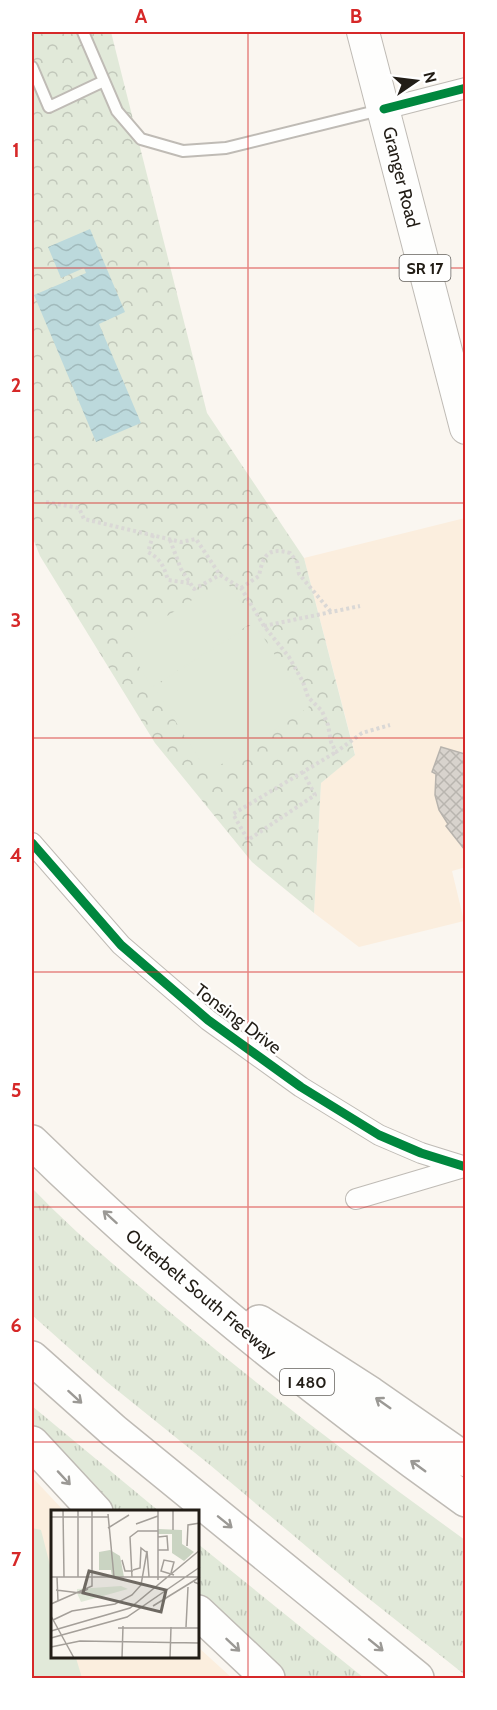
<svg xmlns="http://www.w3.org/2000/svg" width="497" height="1710" viewBox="0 0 497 1710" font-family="Cabin,sans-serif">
	<defs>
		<pattern id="grass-tufts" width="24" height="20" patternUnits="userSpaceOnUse" patternTransform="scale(1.5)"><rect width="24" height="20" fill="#e1e9d9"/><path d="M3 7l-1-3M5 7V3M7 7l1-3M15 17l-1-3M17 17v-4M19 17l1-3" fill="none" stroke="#c1c7ba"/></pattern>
		<pattern id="park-crowns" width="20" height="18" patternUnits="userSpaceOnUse" patternTransform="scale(1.5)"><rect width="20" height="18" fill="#e1e9d9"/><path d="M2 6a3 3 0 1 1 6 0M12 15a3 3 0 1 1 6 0" fill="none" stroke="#c1c7ba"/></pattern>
		<pattern id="water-waves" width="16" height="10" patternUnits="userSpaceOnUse" patternTransform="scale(1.5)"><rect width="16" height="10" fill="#bcd9dc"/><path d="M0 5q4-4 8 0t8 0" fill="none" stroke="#a1babc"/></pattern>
		<pattern id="building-cross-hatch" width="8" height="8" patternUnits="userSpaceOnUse" patternTransform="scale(1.5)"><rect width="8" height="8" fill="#d8d3cd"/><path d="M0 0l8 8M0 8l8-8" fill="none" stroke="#b9b5af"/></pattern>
	</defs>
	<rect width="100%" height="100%" fill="#faf6f0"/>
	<path fill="#fbeede" d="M465,518L466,867L452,871L464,921L359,947L314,913L321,783L355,754L304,558Z
		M32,1477L65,1512H52V1658H198V1647L232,1678H32Z"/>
	<path fill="url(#grass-tufts)" d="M32,1188C77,1235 127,1276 177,1318C271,1396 367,1469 465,1540V1675L358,1590L210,1465L107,1382L32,1315Z
		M32,1406L160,1512H114L32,1424Z
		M198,1544L364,1678H286L198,1594Z"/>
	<path fill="url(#park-crowns)" d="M32,32H111L207,413L304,558L355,755L321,783L314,913L252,862L155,743L40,556L32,536Z"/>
	<path fill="#e1e9d9" d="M225,579L253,622L152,687L125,643Z
		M254,623L309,707L208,773L154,687Z
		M32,1528L41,1530L52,1573V1658H76L82,1678H32Z"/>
	<path fill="url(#water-waves)" d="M90,229L125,312L99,324L141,423L96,442L34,295L86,273L84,268L61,278L48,247Z"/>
	<path fill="url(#building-cross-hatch)" stroke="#b7b3ad" stroke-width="1.5" d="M441,747L465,754V850L446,826L448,824L439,810L435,795L436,774L432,772Z"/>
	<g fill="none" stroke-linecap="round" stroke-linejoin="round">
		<g stroke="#bfbbb5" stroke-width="14">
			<path id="service" d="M83,32L117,111L141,139L183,151L226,148L380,110
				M32,67L49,107L104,81"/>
		</g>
		<g stroke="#bfbbb5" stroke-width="22">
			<path id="minor" d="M384,109L466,88
				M32,843L121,945L208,1020L301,1087L379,1135L421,1153L466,1167
				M356,1199L464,1167"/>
		</g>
		<g stroke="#bfbbb5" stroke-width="34">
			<path id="primary" d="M363,32L466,428"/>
		</g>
		<g stroke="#bfbbb5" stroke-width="36">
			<path id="motorway" d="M32,1142C166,1273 313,1391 466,1500
				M259,1322L371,1394L466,1460
				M32,1358L114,1431L417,1678
				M32,1443L96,1512
				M198,1612L268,1678"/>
		</g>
		<path stroke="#dad8d6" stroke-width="4" stroke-dasharray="3 3" stroke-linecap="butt" d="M46,502L79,508L84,519L181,542L196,539L220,575L241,588L264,626L289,657L303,682L308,697L322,711L328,725L331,742L336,752L362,733L390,725
			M153,535L148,552C161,559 164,567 168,580L189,583
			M170,540L181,569L194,589L220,575
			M241,588L259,576C263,555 268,547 290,553L297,562L299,574L331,612
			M264,626L360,606
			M303,772L233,814L248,840L315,795L303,772L336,752"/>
		<use href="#service" stroke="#fefefd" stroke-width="10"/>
		<use href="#minor" stroke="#fefefd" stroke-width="20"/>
		<use href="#primary" stroke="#fefefd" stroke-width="32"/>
		<use href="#motorway" stroke="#fefefd" stroke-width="33"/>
		<g stroke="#fff" stroke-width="13">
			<path id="cycleway" d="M384,109L466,88
				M32,843L121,945L208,1020L301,1087L379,1135L421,1153L466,1167"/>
		</g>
		<use href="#cycleway" stroke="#00873e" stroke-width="9"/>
	</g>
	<defs><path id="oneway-shaft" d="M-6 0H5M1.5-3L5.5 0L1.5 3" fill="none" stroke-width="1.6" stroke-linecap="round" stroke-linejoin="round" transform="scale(1.5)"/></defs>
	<g stroke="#9b9995">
		<use href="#oneway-shaft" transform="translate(110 1217) rotate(-138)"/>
		<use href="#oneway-shaft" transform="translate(75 1397) rotate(42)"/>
		<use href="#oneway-shaft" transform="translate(383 1403) rotate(-145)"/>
		<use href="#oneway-shaft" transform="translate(418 1466) rotate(-144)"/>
		<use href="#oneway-shaft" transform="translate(64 1478) rotate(47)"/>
		<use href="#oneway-shaft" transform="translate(225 1522) rotate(39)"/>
		<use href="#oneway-shaft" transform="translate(233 1645) rotate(43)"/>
		<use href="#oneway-shaft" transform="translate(376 1645) rotate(39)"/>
	</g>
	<path fill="none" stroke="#d62828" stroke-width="1.5" stroke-opacity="0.55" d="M248,32V1678M32,268H466M32,503H466M32,738H466M32,972H466M32,1207H466M32,1442H466"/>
	<g text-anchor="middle" stroke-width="4.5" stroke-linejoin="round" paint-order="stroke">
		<g fill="#fff" stroke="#64615c" stroke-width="1.5">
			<rect x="399.5" y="255" width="51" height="26" rx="4.5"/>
			<rect x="280" y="1369" width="54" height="26" rx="4.5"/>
		</g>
		<g font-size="16" font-weight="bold" fill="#221d16">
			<text x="425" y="274">SR 17</text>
			<text x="307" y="1388">I 480</text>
		</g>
		<g font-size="18" fill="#221d16" stroke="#fff">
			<text transform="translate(401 177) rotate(76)" y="6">Granger Road</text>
			<text transform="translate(238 1019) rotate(37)" y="6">Tonsing Drive</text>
			<text transform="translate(201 1294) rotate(40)" y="6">Outerbelt South Freeway</text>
		</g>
	</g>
	<g transform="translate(51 1510)">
		<rect width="148" height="148" fill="#faf6f0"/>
		<path d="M107,19L131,20V34L143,42L133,51L121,43V24H107ZM59,40L69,46L73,67H61L60,60H48V42Z" fill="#cad4c2"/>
		<path d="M70,76L77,79L30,92L26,83V79Z" fill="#e1e9d9"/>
		<path fill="none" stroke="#a49f99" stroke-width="1.5" d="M12,0L13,67M27,0V67M107,0V70M57,4L63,67M0,7H57M85,14L107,6M57,18L78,5M122,20V0M107,27L116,26L117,40H107M136,36L137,15L149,13M72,54L71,50L74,61H82M82,60L89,58L90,38L95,42M120,63L123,52L113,50L110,61L123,65M0,67H148M6,67L7,91M81,67L79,27L87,21H107M143,72L148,74V118M5,80L29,83L37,79M0,94L41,76V0M102,96L149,67M0,106L23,148M2,110L21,101L64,94L81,85L90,75L96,41L98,67M135,117L137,77M67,118H149M0,121L79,98L149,40M0,128L76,107L149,57M0,137L29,131L149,133M25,148H149M71,148L72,116M119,148L120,117"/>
		<path fill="#6e6962" fill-opacity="0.15" stroke="#6e6962" stroke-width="3" d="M38,61L115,80L110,102L32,83Z"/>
		<rect width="148" height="148" fill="none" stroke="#221d16" stroke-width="3"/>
	</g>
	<rect width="497" height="1710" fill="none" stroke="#ffffff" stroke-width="66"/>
	<g transform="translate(416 81) rotate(76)" stroke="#ffffff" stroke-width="4.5" paint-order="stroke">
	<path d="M0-4.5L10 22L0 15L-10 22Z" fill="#221d16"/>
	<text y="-9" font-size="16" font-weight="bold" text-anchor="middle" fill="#221d16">N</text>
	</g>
	<rect x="33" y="33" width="431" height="1644" fill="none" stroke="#d62828" stroke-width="2"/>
	<g font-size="20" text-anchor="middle" font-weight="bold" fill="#d62828">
		<text x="141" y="23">A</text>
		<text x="356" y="23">B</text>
		<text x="16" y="157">1</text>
		<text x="16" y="392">2</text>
		<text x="16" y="627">3</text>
		<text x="16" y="862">4</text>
		<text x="16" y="1097">5</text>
		<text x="16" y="1332">6</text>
		<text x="16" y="1566">7</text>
	</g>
</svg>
